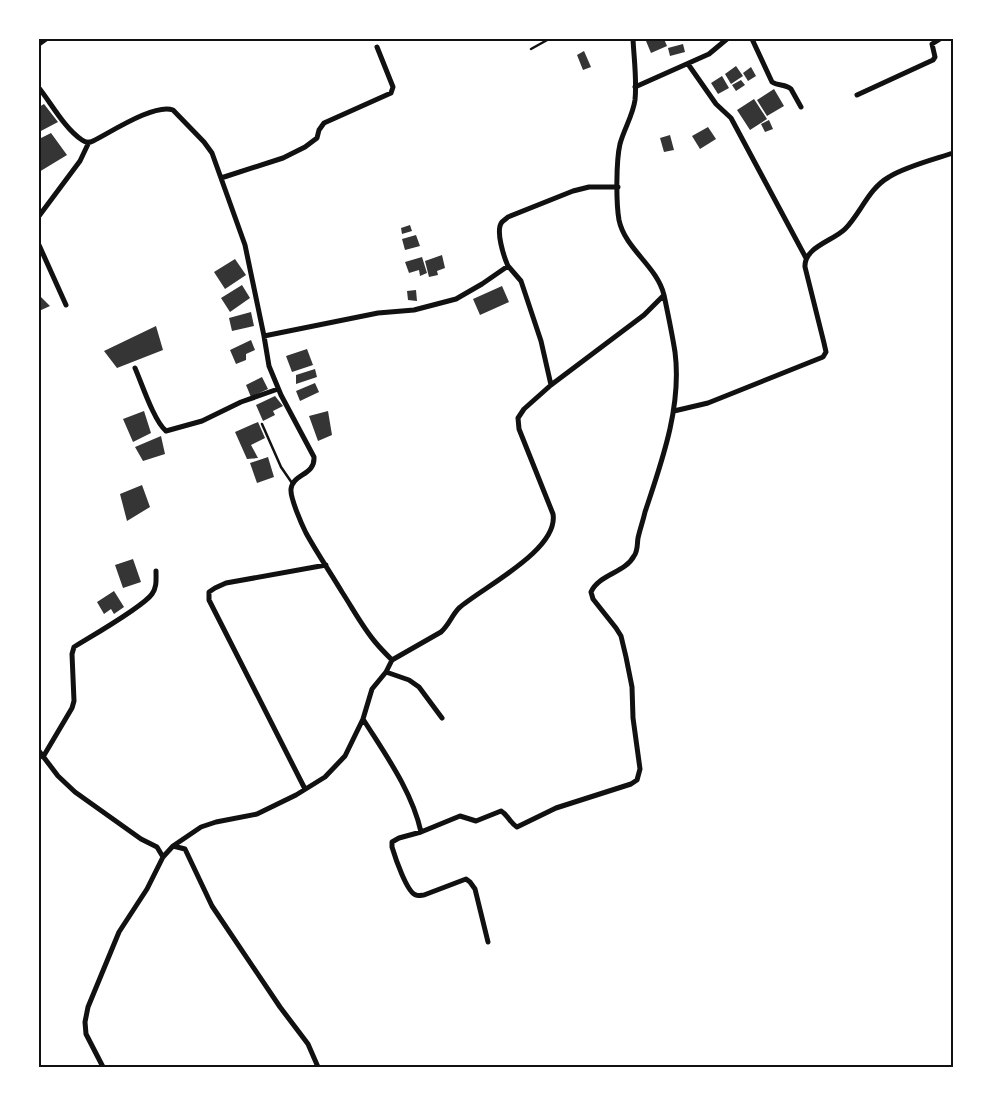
<svg xmlns="http://www.w3.org/2000/svg" width="992" height="1106" viewBox="0 0 992 1106" font-family="'Noto Serif',serif">
	<rect width="100%" height="100%" fill="#fff"/>
	<path fill="#353535" d="M653,39H664L667,46L651,53L646,41Z
		M683,44L685,52L670,56L668,48Z
		M584,51L591,67L583,70L577,55Z
		M736,66L743,76L731,84L725,74Z
		M751,67L756,76L748,81L743,73Z
		M722,76L729,88L718,94L711,83Z
		M741,80L745,85L736,91L732,85Z
		M774,89L784,106L767,116L757,100Z
		M754,99L767,119L750,130L737,110Z
		M44,104L58,122L39,132V107Z
		M769,120L773,129L765,132L761,124Z
		M708,127L716,139L700,149L692,136Z
		M51,133L67,155L39,172V139Z
		M670,135L674,150L664,152L660,138Z
		M410,225L412,231L402,234L401,228Z
		M416,235L420,246L405,250L402,239Z
		M442,255L445,268L437,271L438,275L429,277L425,261Z
		M422,257L427,273L420,276L419,270L409,273L405,262Z
		M235,259L246,275L225,289L214,272Z
		M242,285L250,298L230,312L221,298Z
		M502,286L509,302L480,315L473,299Z
		M416,290L417,301L408,300L407,291Z
		M39,295L50,306L39,311Z
		M251,312L254,326L232,331L229,318Z
		M156,326L163,350L117,368L104,351Z
		M251,340L255,350L246,354V360L236,364L230,350Z
		M307,349L313,365L292,372L286,356Z
		M315,369L317,377L296,384V375Z
		M262,377L268,389L251,397L246,385Z
		M315,383L319,392L300,401L296,391Z
		M275,396L283,406L273,411L275,415L263,421L256,405Z
		M144,411L151,433L133,442L123,419Z
		M328,411L332,435L318,441L309,416Z
		M258,422L265,438L251,445L258,458L247,459L235,432Z
		M161,436L165,454L143,461L135,447Z
		M268,457L274,477L257,483L250,463Z
		M142,485L150,507L127,521L120,494Z
		M133,559L141,582L123,588L115,565Z
		M114,591L124,607L114,614L111,609L104,614L97,602Z"/>
	<g fill="none" stroke-linecap="round" stroke-linejoin="round">
		<path stroke="#111" stroke-width="2.5" d="M531,49L549,39
			M262,424L281,467L292,483"/>
		<path stroke="#111" stroke-width="5" d="M752,39L772,82C778,86 786,84 791,89L801,107
			M39,44L46,39
			M688,64L716,104L731,118L806,258
			M635,87L709,54L727,39
			M39,88C51,103 65,129 82,140C86,143 89,143 93,141C111,132 155,103 173,110L204,142L212,153L245,245L264,336L269,366L281,395L314,457C315,476 293,473 291,489C290,498 302,525 306,533C317,553 330,572 342,592C353,609 363,628 376,643C381,649 387,655 392,660L386,672L372,689L363,719L345,756L325,777L296,795L257,814L216,822L201,827L173,846L163,857L147,889L119,932L88,1007L85,1022L86,1034L103,1067
			M857,95L933,60L935,57L932,44L940,39
			M221,178L283,158L305,147L317,138L319,130L324,123L391,93L393,87L377,47
			M39,216L80,161L89,142
			M39,245L66,305
			M508,266L521,281L541,341L551,385
			M264,336L378,313L414,310L456,299L482,284L508,266C504,257 495,230 502,222C503,221 507,218 508,217L573,191L589,187H618
			M135,368C142,384 154,421 166,431L202,421L241,402L278,389
			M674,411L708,403L823,357L826,352L824,343L805,267C804,247 833,241 845,229C861,213 868,189 889,177C904,167 935,159 953,153
			M392,660L441,632C449,625 452,615 459,608C483,587 559,550 553,514L519,429L518,418L524,409L551,385L644,315L664,295C657,266 625,249 619,220C616,203 616,161 620,144C624,129 633,115 635,100C637,80 634,59 633,39
			M386,672L409,680L419,687L442,718
			M363,719C385,754 412,791 421,832L460,816L476,821L501,811C508,815 510,823 517,827L556,808L631,784L637,780L640,769L633,718L632,687L626,657L621,636L616,628L593,599L591,592C599,574 625,573 634,556C638,551 637,544 638,538C640,529 643,521 645,512C662,461 682,406 675,352C672,333 668,314 664,295
			M39,751L58,776L75,792L141,839L157,847L163,857
			M43,757L72,708L74,701L72,654L74,647C90,637 143,607 152,594C157,587 156,580 156,571
			M305,789L209,600V592L215,588L226,583L326,565
			M421,832L399,838L392,842V847C395,857 407,893 416,895C418,896 422,895 424,895L466,879L470,882L475,889L488,942
			M173,846L185,849L212,906L280,1007L308,1044L318,1067"/>
	</g>
	<rect width="992" height="1106" fill="none" stroke="#ffffff" stroke-width="80"/>
	<rect x="40" y="40" width="912" height="1026" fill="none" stroke="#111" stroke-width="2"/>
</svg>
